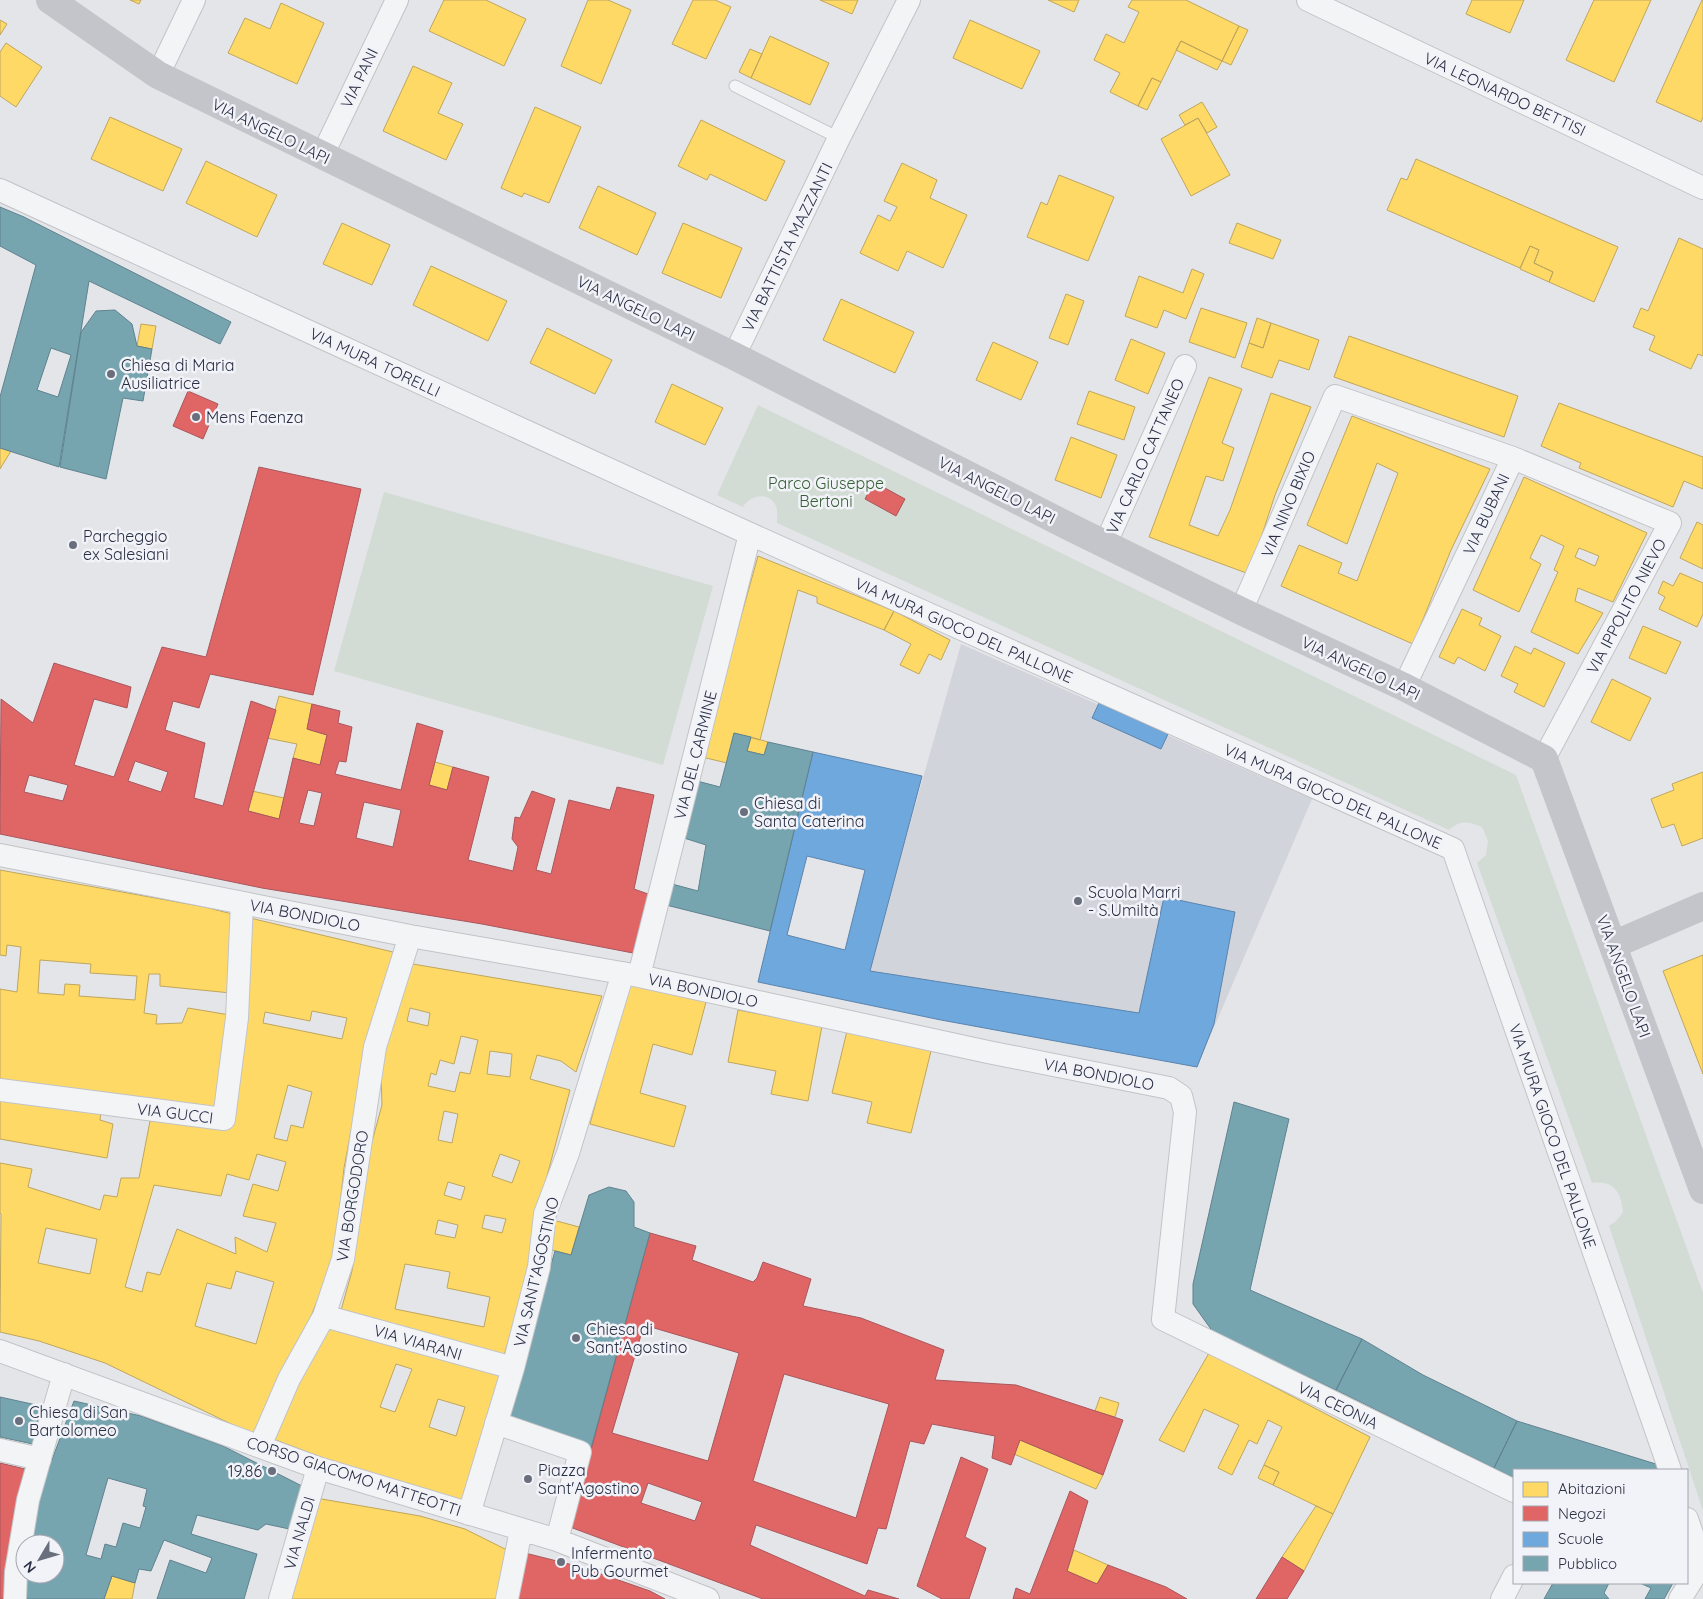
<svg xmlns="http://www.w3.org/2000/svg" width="1703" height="1599" viewBox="0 0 1703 1599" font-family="Quicksand,sans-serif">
	<rect width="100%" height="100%" fill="#e4e5e9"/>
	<path fill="#d2d4dc" d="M961,644L1312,799L1197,1067L859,1003Z"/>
	<path fill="#d3dcd4" d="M758,405L1516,775L1703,1293V1511L1609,1226L1616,1221L1623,1212C1621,1192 1614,1180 1592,1183L1477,863L1486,855L1488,841L1482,827C1468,821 1460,820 1449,830L777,523C777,517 778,512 776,506C769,491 750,495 743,507L717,495Z
		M384,492L713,586L663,765L334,671Z"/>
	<path fill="#ffd966" stroke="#bfa65c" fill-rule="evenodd" d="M130,0H141L139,4Z
		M444,0H486L526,19L504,66L429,31Z
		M588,0H608L631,10L601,84L561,66Z
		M693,0H715L731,7L706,59L672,44Z
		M820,0H858L852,14Z
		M1048,0H1079L1074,12Z
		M1132,0H1186L1239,26L1222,61L1181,41L1161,82L1152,78L1138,106L1110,92L1120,73L1094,60L1106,34L1124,43L1139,12L1128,7Z
		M1472,0H1524L1510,33L1466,14Z
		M1594,0H1651L1614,82L1566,60Z
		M1702,0H1703V117L1701,122L1656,102Z
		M281,3L324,23L297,84L228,53L245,18L270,29Z
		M0,20L7,24L0,35Z
		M970,20L1040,51L1022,89L953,58Z
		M1239,26L1248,30L1231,65L1222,61Z
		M770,36L829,63L810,105L751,78Z
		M1181,41L1222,61L1217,70L1176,50Z
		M6,43L42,67L16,107L0,96V52Z
		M750,49L762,54L751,78L739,72Z
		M413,66L452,83L438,113L463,124L446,160L383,131Z
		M1152,78L1161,82L1147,110L1138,106Z
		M1202,102L1217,127L1207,133L1198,118L1185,125L1179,115Z
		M535,107L581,127L549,203L524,193L522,197L501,188Z
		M110,117L182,149L163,191L91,159Z
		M1198,118L1230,175L1191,196L1161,139Z
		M701,120L785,161L766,201L710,174L707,180L678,166Z
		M1416,159L1618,247L1594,302L1549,282L1553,272L1534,263L1539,250L1530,246L1520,268L1387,210L1401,178L1407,180Z
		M206,161L277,195L257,237L186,203Z
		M902,163L937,180L930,198L967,215L943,268L907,251L898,271L860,253L878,215L890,221L897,207L884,201Z
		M1059,175L1114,197L1088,261L1027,237L1041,202L1047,205Z
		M598,186L656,213L637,255L579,228Z
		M342,223L390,245L372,285L323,264Z
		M683,223L742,248L721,298L662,273Z
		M1237,223L1281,240L1273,259L1229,243Z
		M1679,238L1703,249V356L1698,354L1691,369L1649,350L1655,336L1633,327L1641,308L1648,311Z
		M1530,246L1539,250L1534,263L1553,272L1549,282L1520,269Z
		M431,266L507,301L488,341L413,305Z
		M1192,269L1204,274L1186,319L1164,310L1157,328L1125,316L1139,276L1183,293Z
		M1066,294L1084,301L1068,345L1049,338Z
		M841,299L914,332L895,373L823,340Z
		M1201,308L1247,323L1235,358L1189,342Z
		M1257,318L1271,323L1263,348L1249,343Z
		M1271,323L1319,340L1309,370L1279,360L1272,378L1241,367L1249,343L1263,348Z
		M141,324L156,326L152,349L137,346Z
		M547,328L612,360L595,394L530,363Z
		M1349,336L1518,396L1504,437L1334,377Z
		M1131,339L1165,353L1148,394L1115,380Z
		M993,342L1038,362L1021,400L976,380Z
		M1209,377L1242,389L1222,443L1234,448L1223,481L1206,476L1189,525L1218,536L1230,510L1271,393L1311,407L1275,495L1249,574L1149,537Z
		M672,384L723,408L705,445L655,422Z
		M1089,391L1135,407L1124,440L1077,424Z
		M1559,403L1703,457V489L1684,481L1673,507L1579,468L1581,463L1541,446Z
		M1352,416L1490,469L1451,550L1413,644L1281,586L1299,545L1342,563L1338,573L1357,581L1398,473L1377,463L1347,544L1307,525Z
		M1071,437L1117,455L1101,498L1055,480Z
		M0,448L11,451L0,469Z
		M1524,477L1647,533L1613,602L1578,588L1575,601L1603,613L1578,654L1531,632L1558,572L1554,570L1564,546L1541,535L1530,558L1541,564L1519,612L1473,590ZM1579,548L1599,556L1595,566L1575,557Z
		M1697,522L1703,525V569L1680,558Z
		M758,556L894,611L884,630L817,603V597L798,590L760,740L734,733L727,763L702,757Z
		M1680,573L1703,583V614L1697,627L1659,609L1665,597L1658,593L1663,581L1673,586Z
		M1462,609L1482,618L1479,625L1501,636L1485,671L1458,657L1454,664L1439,657Z
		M894,611L950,640L941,660L929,654L919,674L900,665L911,644L884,630Z
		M1643,626L1681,642L1666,674L1629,658Z
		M1515,646L1531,654L1534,648L1565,663L1544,707L1514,692L1518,684L1501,676Z
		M1612,679L1651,698L1630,741L1591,722Z
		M279,696L312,704L307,729L327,735L320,765L293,758L297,744L267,738Z
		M751,737L768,742L764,755L747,751Z
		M435,762L453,767L447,790L429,785Z
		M1703,772V838L1682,846L1674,824L1662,828L1651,799L1674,790L1672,784Z
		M252,791L284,798L279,819L248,811Z
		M0,870L205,907L236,915L231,993L160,986V974H149L144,1013L157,1015L156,1024L182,1023L188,1008L230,1015L222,1112L0,1083V989L17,992L21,947L7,945L6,956L0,955ZM40,960L91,964L90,973L137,976L135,1000L79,996L80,985L65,984L64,995L38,993Z
		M250,918L393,952L379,1017L355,1110L344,1168L334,1260L304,1333L258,1437L105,1363L39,1341L0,1332L1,1214L0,1213V1163L32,1169L28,1187L100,1210L104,1195L117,1197L121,1178H139L150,1121L229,1128ZM312,1011L347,1018L342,1039L263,1023L265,1012L310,1021ZM288,1085L312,1092L303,1128L291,1125L287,1141L274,1138ZM257,1154L286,1162L278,1191L253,1184L243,1216L276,1223L267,1252L235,1237L236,1254L177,1229L160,1275L147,1272L142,1292L125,1287L154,1185L221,1196L227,1174L249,1180ZM46,1228L97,1239L90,1274L38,1263ZM236,1271L274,1282L256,1344L195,1326L207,1283L231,1289Z
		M1703,955V1074L1663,971Z
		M407,963L602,996L576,1072L561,1061L537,1055L530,1079L570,1090L535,1221L534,1253L503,1359L340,1314L352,1271L367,1160L382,1105L380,1045ZM410,1008L430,1013L428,1026L407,1021ZM461,1036L478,1040L470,1074L460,1072L455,1092L428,1086L431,1073L436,1075L440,1060L454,1064ZM490,1051L512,1054L510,1077L487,1074ZM444,1111L458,1114L452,1143L438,1140ZM500,1154L520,1161L512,1183L492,1176ZM448,1182L465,1187L461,1200L444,1195ZM485,1215L506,1219L502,1233L482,1228ZM438,1220L458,1225L455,1238L435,1234ZM405,1264L450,1272L447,1288L490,1297L484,1327L395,1309Z
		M629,981L706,1002L692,1055L653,1044L640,1093L686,1106L674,1147L590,1124Z
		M738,1010L822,1026L808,1101L771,1094L776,1071L728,1062Z
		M847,1031L931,1051L911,1133L867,1123L872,1102L832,1093Z
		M0,1096L101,1111L100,1120L113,1124L107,1158L0,1139Z
		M553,1220L579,1227L571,1255L545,1248Z
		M325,1324L500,1374L466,1502L334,1462L273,1439ZM396,1364L412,1369L395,1412L380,1407ZM438,1399L465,1407L456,1436L429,1427Z
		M1209,1353L1370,1437L1333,1514L1273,1485L1279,1472L1264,1465L1282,1427L1268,1420L1257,1444L1249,1440L1232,1475L1218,1468L1239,1425L1204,1409L1184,1452L1159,1440Z
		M1100,1397L1119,1403L1115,1417L1095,1411Z
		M1020,1440L1103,1475L1096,1489L1014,1454Z
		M1264,1465L1279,1472L1273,1485L1258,1478Z
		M316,1498L420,1516L465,1529L507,1550L499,1599H290Z
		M1316,1506L1333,1514L1304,1571L1282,1557Z
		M1074,1550L1108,1565L1097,1584L1067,1571Z
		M112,1576L135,1583L132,1599H104Z"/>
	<path fill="#e06666" stroke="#a9565c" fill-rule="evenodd" d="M188,391L218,404L203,439L173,426Z
		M259,467L361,489L313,695L210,674L199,708L173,701L165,730L205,743L194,798L223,806L251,701L276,710L248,811L279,819L293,758L320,765L327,735L307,729L312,704L340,711L338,723L352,727L346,762L339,761L335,774L401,790L417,723L443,731L429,785L447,790L453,767L489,777L468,860L513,871L518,847L512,839L515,817L520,818L532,791L555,799L536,870L551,874L569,800L610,810L617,787L654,795L634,889L648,894L633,953L482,924L262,888L0,834L1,699L33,723L54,663L131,687L127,708L94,699L74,765L114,777L162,647L206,657ZM135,761L168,772L161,792L128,781ZM29,775L68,785L63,801L24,792ZM308,790L322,793L314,826L299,823ZM364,802L401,810L393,847L356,838Z
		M874,482L905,499L896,516L865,499Z
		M650,1233L696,1246L692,1260L753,1282L757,1278L763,1262L811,1279L803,1306L861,1318L944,1350L935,1380L1016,1385L1123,1420L1103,1475L1020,1440L1011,1465L992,1458L995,1436L932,1424L924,1444L910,1441L886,1529L878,1528L867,1564L756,1525L750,1545L865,1596L868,1590L899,1599H763L570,1527ZM644,1325L739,1353L708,1461L612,1433ZM784,1374L889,1404L856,1518L753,1481ZM648,1483L702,1502L695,1521L641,1503Z
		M961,1457L988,1469L965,1537L986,1548L969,1599H942L917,1586Z
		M0,1463L25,1469L11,1552L9,1599H0Z
		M1070,1491L1088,1501L1067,1571L1097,1584L1108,1565L1166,1587L1187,1599H1013L1016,1588L1030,1594Z
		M525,1553L581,1567L650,1591L665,1599H516Z
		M1282,1557L1304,1571L1287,1599H1256Z"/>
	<path fill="#6fa8dc" stroke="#5a84ae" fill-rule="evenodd" d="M1099,703L1168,734L1161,749L1092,718Z
		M813,752L922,776L870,971L1139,1013L1164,897L1235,912L1214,1024L1197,1067L941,1020L758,982ZM807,856L865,870L845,950L787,935Z"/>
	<path fill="#76a5af" stroke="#5f828f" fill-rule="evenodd" d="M0,207L24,217L231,322L220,344L89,281L59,467L0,448V397L36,265L0,246ZM51,348L71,355L58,397L37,390Z
		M115,310L132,324L137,346L152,349L143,401L123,398L106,479L60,467L81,332L96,311Z
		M734,733L751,737L747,751L764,755L768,742L813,752L770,931L666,905L672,884L698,891L706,845L684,838L697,781L720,787Z
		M1234,1102L1289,1119L1250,1290L1362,1339L1336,1390L1213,1332L1193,1304V1284Z
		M609,1187L626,1191L634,1202V1227L650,1233L591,1448L507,1420L555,1251L571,1255L589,1195Z
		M1362,1339L1423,1375L1517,1421L1494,1468L1336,1390Z
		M0,1397L41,1406L33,1444L0,1437Z
		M74,1401L141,1416L223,1446L304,1487L294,1530L266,1524L258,1530L197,1515L191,1534L257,1554L244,1599H157L170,1560L206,1573L212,1558L164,1540L151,1571L139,1569L135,1583L112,1576L104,1599H19L25,1574H55V1544H27L41,1489ZM108,1478L147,1489L143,1506L146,1507L140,1528L123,1523L116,1547L105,1544L101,1559L86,1555Z
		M1517,1421L1659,1465L1660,1470H1514V1478L1494,1468Z
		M1553,1583H1609L1604,1593L1609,1599H1544Z
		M1640,1583H1673L1664,1599H1645L1651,1588Z"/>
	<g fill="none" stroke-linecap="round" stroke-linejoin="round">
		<g stroke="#c2c3c7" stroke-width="13">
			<path id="lane" d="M735,86L839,138"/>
		</g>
		<g stroke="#c2c3c7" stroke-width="24">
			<path id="street" d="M1308,0L1703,188
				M158,75L194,0
				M322,156L397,0
				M0,190L750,534L1453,849L1670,1470
				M734,356L839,138L909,0
				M1513,458L1670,523L1544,759
				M1105,545L1185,366
				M1241,611L1335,396L1513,458L1404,687
				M0,855L410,936L639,976L988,1052L1169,1088L1181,1096L1185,1112L1163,1319L1514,1491
				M639,976L750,534
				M0,1090L224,1119L237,1018L242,903
				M324,1316L513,1368
				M0,1351L318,1468L557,1540L708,1599
				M496,1423L580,1452L557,1540
				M260,1446L289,1379L324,1316L343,1259L375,1047L410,936
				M0,1450L40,1459
				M469,1514L513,1368L539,1267L545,1214L568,1153L623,973
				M15,1599L16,1572L28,1500L64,1374
				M280,1599L318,1468
				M507,1599L521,1530
				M1502,1599L1514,1576
				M1680,1599L1697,1572L1699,1554L1687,1519"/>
		</g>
		<use href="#lane" stroke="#f3f4f6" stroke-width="11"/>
		<use href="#street" stroke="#f3f4f6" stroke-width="22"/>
		<path stroke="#c4c5ca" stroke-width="28" d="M50,0L158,75L734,356L1072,528L1241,611L1404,687L1544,759L1703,1190
			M1613,945L1703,906"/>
	</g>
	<g fill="#6a6f7d" stroke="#f2f3f8" stroke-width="2">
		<circle cx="111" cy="374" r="5"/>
		<circle cx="196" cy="417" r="5"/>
		<circle cx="73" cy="545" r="5"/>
		<circle cx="744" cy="812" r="5"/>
		<circle cx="1078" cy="901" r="5"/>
		<circle cx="576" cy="1338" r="5"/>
		<circle cx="19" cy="1421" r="5"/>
		<circle cx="272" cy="1471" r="5"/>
		<circle cx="528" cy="1479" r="5"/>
		<circle cx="561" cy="1562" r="5"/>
	</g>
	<g text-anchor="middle" stroke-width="5" stroke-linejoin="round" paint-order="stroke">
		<g font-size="16" fill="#292f43" stroke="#f2f3f8">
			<text transform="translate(359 78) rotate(-64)" y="6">VIA PANI</text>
			<text transform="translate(1505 94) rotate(25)" y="6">VIA LEONARDO BETTISI</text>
			<text transform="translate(271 131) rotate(26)" y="6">VIA ANGELO LAPI</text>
			<text transform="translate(787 247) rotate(-64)" y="6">VIA BATTISTA MAZZANTI</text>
			<text transform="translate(636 308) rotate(26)" y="6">VIA ANGELO LAPI</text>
			<text transform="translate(375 362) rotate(25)" y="6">VIA MURA TORELLI</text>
			<text transform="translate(1145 456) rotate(-66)" y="6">VIA CARLO CATTANEO</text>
			<text transform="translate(997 490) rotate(27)" y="6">VIA ANGELO LAPI</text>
			<text transform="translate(1288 504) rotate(-67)" y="6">VIA NINO BIXIO</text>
			<text transform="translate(1486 514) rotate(-65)" y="6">VIA BUBANI</text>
			<text transform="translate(1626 606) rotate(-62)" y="6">VIA IPPOLITO NIEVO</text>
			<text transform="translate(964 630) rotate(24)" y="6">VIA MURA GIOCO DEL PALLONE</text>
			<text transform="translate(1361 668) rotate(25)" y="6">VIA ANGELO LAPI</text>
			<text transform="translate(695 755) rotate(-76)" y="6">VIA DEL CARMINE</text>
			<text transform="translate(1333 796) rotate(24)" y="6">VIA MURA GIOCO DEL PALLONE</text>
			<text transform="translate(305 915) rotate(11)" y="6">VIA BONDIOLO</text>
			<text transform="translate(1624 976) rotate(70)" y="6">VIA ANGELO LAPI</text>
			<text transform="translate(703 990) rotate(12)" y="6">VIA BONDIOLO</text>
			<text transform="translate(1099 1074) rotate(11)" y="6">VIA BONDIOLO</text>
			<text transform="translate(175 1113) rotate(7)" y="6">VIA GUCCI</text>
			<text transform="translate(1553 1136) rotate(71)" y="6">VIA MURA GIOCO DEL PALLONE</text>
			<text transform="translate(352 1196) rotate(-81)" y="6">VIA BORGODORO</text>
			<text transform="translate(536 1272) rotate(-77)" y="6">VIA SANT'AGOSTINO</text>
			<text transform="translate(418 1342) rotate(16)" y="6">VIA VIARANI</text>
			<text transform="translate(1338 1405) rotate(26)" y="6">VIA CEONIA</text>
			<text transform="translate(354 1476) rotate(18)" y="6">CORSO GIACOMO MATTEOTTI</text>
			<text transform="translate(299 1533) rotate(-74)" y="6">VIA NALDI</text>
		</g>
		<g font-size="16" fill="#292f43" stroke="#f2f3f8" text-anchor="start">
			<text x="121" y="371">Chiesa di Maria<tspan x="121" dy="18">Ausiliatrice</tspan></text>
			<text x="206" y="423">Mens Faenza</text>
			<text x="83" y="542">Parcheggio<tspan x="83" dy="18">ex Salesiani</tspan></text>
			<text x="754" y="809">Chiesa di<tspan x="754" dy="18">Santa Caterina</tspan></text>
			<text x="1088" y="898">Scuola Marri<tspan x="1088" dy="18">- S.Umiltà</tspan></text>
			<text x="586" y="1335">Chiesa di<tspan x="586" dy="18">Sant'Agostino</tspan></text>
			<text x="29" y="1418">Chiesa di San<tspan x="29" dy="18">Bartolomeo</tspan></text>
			<text x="538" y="1476">Piazza<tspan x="538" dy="18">Sant'Agostino</tspan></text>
			<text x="262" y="1477" text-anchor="end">19.86</text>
			<text x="571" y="1559">Infermento<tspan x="571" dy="18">Pub Gourmet</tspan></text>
		</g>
		<g font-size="16" fill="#386036" stroke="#f2f3f8">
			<text x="826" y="489">Parco Giuseppe<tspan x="826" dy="18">Bertoni</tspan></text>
		</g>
	</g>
	<rect x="1513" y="1469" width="175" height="115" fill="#f2f3f8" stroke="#a2a5b0"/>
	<rect x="1523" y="1482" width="25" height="15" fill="#ffd966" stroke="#a2a5b0"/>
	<text x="1558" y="1494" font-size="15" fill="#292f43">Abitazioni</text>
	<rect x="1523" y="1506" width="25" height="15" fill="#e06666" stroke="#a2a5b0"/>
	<text x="1558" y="1519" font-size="15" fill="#292f43">Negozi</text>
	<rect x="1523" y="1532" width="25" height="15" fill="#6fa8dc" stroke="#a2a5b0"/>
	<text x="1558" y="1544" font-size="15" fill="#292f43">Scuole</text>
	<rect x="1523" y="1556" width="25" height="15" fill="#76a5af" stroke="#a2a5b0"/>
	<text x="1558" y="1569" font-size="15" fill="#292f43">Pubblico</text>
	<g transform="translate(40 1559) rotate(232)"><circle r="24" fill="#f2f3f8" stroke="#a2a5b0"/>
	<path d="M0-4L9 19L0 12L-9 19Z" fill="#6a6f7d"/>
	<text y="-8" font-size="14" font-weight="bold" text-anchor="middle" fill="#292f43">N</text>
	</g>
</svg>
